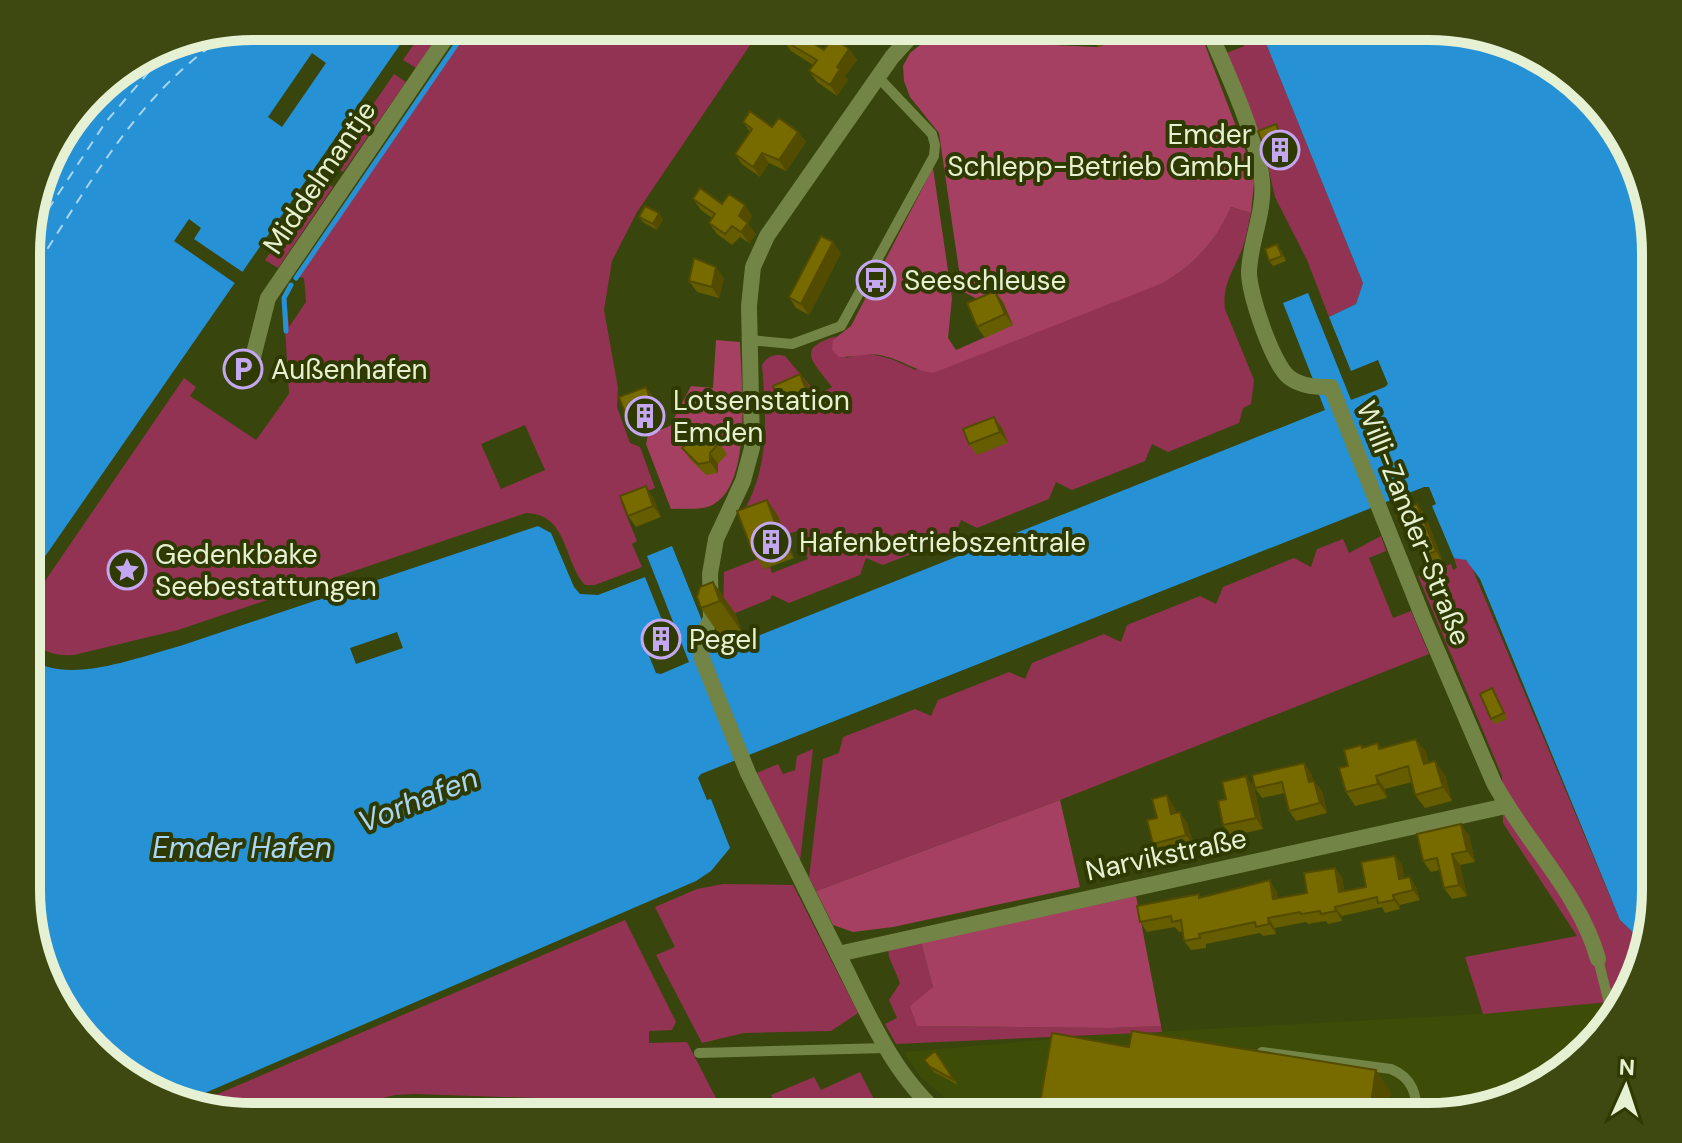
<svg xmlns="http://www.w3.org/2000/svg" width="1682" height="1143" viewBox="0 0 1682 1143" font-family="'DM Sans',sans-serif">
	<rect width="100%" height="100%" fill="#38450c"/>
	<path fill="#3d4c07" d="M1620,1001L1609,1028L1530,1093L1430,1117H966L920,1076L903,1052L1114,1034L1482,1014Z"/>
	<path fill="#933354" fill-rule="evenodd" d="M426,26H444L416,68L403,60Z
		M467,26H763L637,212L612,261L604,310L618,388L617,407L630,443L640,447L655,488L621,502L637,541L632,544L642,567L595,585H585C563,560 568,514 526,513L178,630L74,655C37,657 19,636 32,600L184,378L196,387L190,396L256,440L289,394L283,295L290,285L293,286L286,296L289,327L306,302L304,278L296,276ZM525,425L545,470L501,489L481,444Z
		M1236,26H1259L1363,283L1356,304L1329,317L1307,260L1275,197L1264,149L1227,53L1244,46Z
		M394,74L406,82L343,172L332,164Z
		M321,179L333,187L278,268L265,260Z
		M1231,207L1251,213C1248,226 1246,240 1241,252C1232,272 1222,287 1225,309L1254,380L1251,404L1243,408L1239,423L1168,452L1152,444L1145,461L1072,490L1056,482L1049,499L977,528L961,520L954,537L883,565L866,558L860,575L789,603L772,595L770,599L723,618L724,572L760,558L764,569L770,567L772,573L808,559L797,531L785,535L753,526L746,507C770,461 766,415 762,365C767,356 775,353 785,356L818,395L832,387C812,361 795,348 837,336L833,340L846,358C873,350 891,358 915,370L1163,283C1195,264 1216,241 1231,207Z
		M1381,536L1386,551L1369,558L1393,618L1411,611L1429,654L1060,800L816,891L809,878L823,759L839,753L843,737L915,709L931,716L938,700L1009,672L1025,679L1032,663L1104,634L1121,642L1127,625L1200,596L1216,604L1223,587L1294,558L1311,567L1317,549L1343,539L1349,553Z
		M1454,558H1461L1470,563L1620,920L1642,941L1620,1001L1483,1014L1465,957L1577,936L1503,823L1502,776L1418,576L1451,564L1453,570L1457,568Z
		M813,749L800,861L757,773L778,764L783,774L795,770L797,756Z
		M723,884L793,885L858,1013L831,1031L744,1033L702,1043L656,955L675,947L655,907L697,889Z
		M625,920L676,1022L672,1030L649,1031V1043L687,1042L719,1104L415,1094L395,1095L305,1117H238L199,1102Z
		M921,942L933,987L917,1026L1110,1028L1161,1026L1162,1032L896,1044L885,1024L897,1018L889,1000L900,983L889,957L888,949Z
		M860,1072L883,1117H783L771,1095L814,1077L821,1090Z"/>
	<path fill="#a64062" d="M944,26H1022L1030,44L1098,47L1149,27L1200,32L1250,163L1254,182L1251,213L1231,207C1216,241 1195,264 1163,283L933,373C913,370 902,360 884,356C868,352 854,358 839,357L832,350L833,340L851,326L933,168L952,298L948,338L956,350L1013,325L979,300L962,291L939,133L910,97L904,81L903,66L910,53Z
		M716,340L740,342C741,380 753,481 714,504C703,511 684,508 671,509L646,444L648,435L670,426L691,386L713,388Z
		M1060,800L1080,887L893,927L853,932L833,925L816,891Z
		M1136,896L1161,1026L1110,1028L917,1026L910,1006L933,987L921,942Z"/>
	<path fill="#2692d5" d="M253,26H413L28,581V223L56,140L104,82L179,38Z
		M1259,26H1444L1567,73L1632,152L1656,238V905L1642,941L1620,920L1480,579L1466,560L1454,558L1432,506L1436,504L1429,487H1424L701,774L698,778L707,800L711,799L730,848L711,871L696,881L191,1099L115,1070L57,1004L28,920V657C65,687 138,657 180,646L538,526L551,533L574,587L580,594L598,595L645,577L668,635L648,643L651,649L647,651L656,673L661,674L689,662L647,556L672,546L715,653L1325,410L1283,303L1308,293L1351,400L1385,387L1388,384L1378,360L1351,371L1329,317L1356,304L1363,283Z"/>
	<path fill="#38450c" d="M312,53L326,63L282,127L268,117Z
		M189,219L201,228L194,239L247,275L239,286L174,241Z
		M397,632L403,648L356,664L350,648Z"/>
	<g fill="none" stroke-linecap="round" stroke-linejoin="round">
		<path stroke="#2692d5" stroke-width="5" d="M296,278L469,26
			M286,331L284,298L291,285"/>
		<path stroke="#a9d5f7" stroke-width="2" stroke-dasharray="10 8" stroke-linecap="butt" d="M28,240L105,123L153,67L194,36
			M28,279C88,188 142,83 239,28"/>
		<path stroke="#728446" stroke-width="10" d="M749,340L792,344L841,326L934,156L935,145L932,134L878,77
			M1598,959L1613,1019
			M1262,1052L1391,1069C1413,1078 1417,1095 1417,1117
			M699,1053L886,1048"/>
		<path stroke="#728446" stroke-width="16" d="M924,26L912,35L892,57L767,236L753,267L749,306L752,448L743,481L716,539L710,574L711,618L700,642L701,656L748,773L838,954L1506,806
			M1207,26C1225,68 1258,138 1262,181C1265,212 1250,241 1249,272C1249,294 1273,366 1290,378C1303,387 1316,387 1331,387L1424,620L1494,783C1526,842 1580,894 1598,959
			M250,369L268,298L454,26"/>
		<path stroke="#728446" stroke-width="16" d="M838,954C867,1011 892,1075 943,1117"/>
	</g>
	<path fill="#665c00" d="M1085,26L1149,27L1098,47L1087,31Z
		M1154,26H1172L1174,32L1160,37Z
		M783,40L824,50L849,49L857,60L845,76L848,80L837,96L817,82L809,71L813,65L791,51Z
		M743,122L798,132L806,142L786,171L769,163L760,177L742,164L735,154L750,132Z
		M1284,135L1293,159L1275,166L1267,155Z
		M693,199L722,204L745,205L752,216L748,224L756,234L749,243L740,237L732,245L717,234L709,223L712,218L701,210Z
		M639,217L663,219L657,230L643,222Z
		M1281,250L1286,261L1273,266L1269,261Z
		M841,253L809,315L796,308L789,297Z
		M724,278L719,298L697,292L689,281Z
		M1003,302L1013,325L985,338L977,327Z
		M800,374L808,385L815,403L787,414L780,403Z
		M646,387L654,398L663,424L636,434L629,423Z
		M1002,428L1008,443L977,455L969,444Z
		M719,443L727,454L718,464V473L706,475L690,459L682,448Z
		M653,497L661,517L636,527L628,516Z
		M767,500L778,516L794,558L764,569L753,553Z
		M1417,504L1425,515L1443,562L1429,568L1422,557L1414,536L1409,538L1401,527Z
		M713,582L735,613L742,632L723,640L701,608Z
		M1496,694L1507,719L1495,724L1491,719Z
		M1363,748L1426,752L1429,763L1445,775L1452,801L1425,808L1415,795L1412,782L1385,789L1387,798L1355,806L1346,792L1348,766Z
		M1304,763L1311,773L1313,781H1314L1322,791L1327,813L1296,821L1289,811L1285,793L1262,798L1255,788Z
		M1254,787L1263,829L1231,836L1223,825L1226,799Z
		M1174,806L1176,813L1187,823L1194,846L1161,855L1153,844L1157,818Z
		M1469,835L1475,862L1460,865L1467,896L1452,899L1444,888L1440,870L1431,872L1423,861Z
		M1395,856L1402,865L1404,878L1410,877L1416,887L1420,900L1400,905V909L1385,913L1382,907L1342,916V921L1328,924L1326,921L1308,924L1306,922L1275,928L1276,934L1263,936L1260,933L1206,944V948L1191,950L1184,941L1183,931L1179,932L1175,927L1147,932L1140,922L1199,894L1201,897L1276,890L1278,898L1307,893L1335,868L1342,877L1344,891L1366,887Z
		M935,1051L958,1085L934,1072L924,1060Z"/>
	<path fill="#534b00" d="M849,49L857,60L845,76L848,80L837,96L830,85L837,67Z
		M1276,124L1284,135L1293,159L1285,148Z
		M798,132L806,142L786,171L779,160Z
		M762,153L769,163L760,177L753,167Z
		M745,205L752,216L748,224L756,234L749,243L741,232L739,216Z
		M659,213L663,219L657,230L653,224Z
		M833,242L841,253L809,315L801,304Z
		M716,267L724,278L719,298L712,287Z
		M995,291L1003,302L1013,325L1005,314Z
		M800,374L808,385L815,403L807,392Z
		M646,387L654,398L663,424L655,413Z
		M994,417L1002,428L1008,443L1000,432Z
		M710,453L718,464V473L710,462Z
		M646,486L653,497L661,517L653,506Z
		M767,500L778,516L794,558L782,542Z
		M1417,504L1425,515L1443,562L1436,551Z
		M713,582L735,613L742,632L720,601Z
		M1416,739L1426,752L1433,778L1424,764Z
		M1435,761L1445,775L1452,801L1443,787Z
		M1304,763L1311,773L1316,792L1309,782Z
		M1246,776L1254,787L1263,829L1256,818Z
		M1376,776L1385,789L1387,798L1378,784Z
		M1314,781L1322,791L1327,813L1320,803Z
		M1167,795L1174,806L1179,825L1171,814Z
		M1180,812L1187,823L1194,846L1186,835Z
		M1461,824L1469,835L1475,862L1467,851Z
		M1452,854L1460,865L1467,896L1459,885Z
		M1395,856L1402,865L1406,889L1399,879Z
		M1335,868L1342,877L1346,902L1339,892Z
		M1410,877L1416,887L1420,900L1413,890Z
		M1270,880L1276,890L1280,909L1273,899Z
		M1393,895L1400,905V909L1394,900Z
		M1335,907L1342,916V921L1336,911Z
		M1268,918L1275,928L1276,934L1269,924Z
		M1376,1070L1391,1092L1387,1117H1369Z"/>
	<path fill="#776b00" stroke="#534b00" stroke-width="2" d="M1085,26H1100L1087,31Z
		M1154,26H1170V27L1156,31Z
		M790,29L824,50L833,37L849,49L837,67L840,69L830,85L809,71L817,60L783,40Z
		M750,111L772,127L779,118L798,132L779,160L762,153L753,167L735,154L752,129L743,122Z
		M1276,124L1285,148L1267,155L1258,131Z
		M700,188L722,204L729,194L745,205L739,216L748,223L741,232L732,226L725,234L709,223L715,214L693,199Z
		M645,206L659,213L653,224L639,217Z
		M821,236L833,242L801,304L789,297Z
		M1277,244L1282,256L1269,261L1265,249Z
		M694,258L716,267L712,287L689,281Z
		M995,291L1005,314L977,327L967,303Z
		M800,374L807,392L780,403L773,386Z
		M646,387L655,413L629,423L619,397Z
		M994,417L1000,432L969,444L963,429Z
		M703,427L719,443L710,453V462L698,464L682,448Z
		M646,486L653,506L628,516L620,496Z
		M767,500L782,542L753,553L737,511Z
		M1417,504L1436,551L1422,557L1409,524L1401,527L1396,513Z
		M713,582L720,601L701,608L697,597L700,587Z
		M1492,688L1504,713L1491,719L1480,694Z
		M1416,739L1424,764L1435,761L1443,787L1415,795L1408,766L1376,776L1378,784L1346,792L1339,768L1348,766L1344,750L1361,745L1362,748L1378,743L1379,749Z
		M1304,763L1309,782L1314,781L1320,803L1289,811L1282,782L1255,788L1252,775Z
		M1246,776L1256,818L1223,825L1218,801L1226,799L1222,782Z
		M1167,795L1171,814L1180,812L1186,835L1153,844L1147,820L1157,818L1152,799Z
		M1461,824L1467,851L1452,854L1459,885L1444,888L1437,858L1423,861L1417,834Z
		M1395,856L1399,879L1410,877L1413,890L1393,895L1394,900L1378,903L1377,897L1335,907L1336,911L1321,914L1320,911L1301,914L1300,912L1268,918L1269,924L1256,927L1255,922L1199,934L1200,938L1184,941L1181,920L1172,922L1171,916L1140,922L1137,906L1199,894V898L1270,880L1273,899L1307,893L1304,873L1335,868L1339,892L1366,887L1361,862Z
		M1132,1031L1376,1070L1369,1117H1056L1038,1114L1052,1033L1129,1047Z
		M935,1051L954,1080L930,1067L924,1060Z"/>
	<defs>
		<g id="building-ring" transform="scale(2)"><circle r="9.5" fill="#2e3a00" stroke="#c4a7f1" stroke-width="1.5"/><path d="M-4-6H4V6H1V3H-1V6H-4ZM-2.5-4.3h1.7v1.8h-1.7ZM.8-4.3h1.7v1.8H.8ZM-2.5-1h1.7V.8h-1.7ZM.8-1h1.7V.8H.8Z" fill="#c4a7f1"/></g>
		<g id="bus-ring" transform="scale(2)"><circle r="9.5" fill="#2e3a00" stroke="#c4a7f1" stroke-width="1.5"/><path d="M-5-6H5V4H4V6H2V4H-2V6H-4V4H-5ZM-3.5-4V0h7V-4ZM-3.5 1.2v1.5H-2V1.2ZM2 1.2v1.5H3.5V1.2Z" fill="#c4a7f1"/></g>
		<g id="parking-ring" transform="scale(2)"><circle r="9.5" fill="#2e3a00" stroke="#c4a7f1" stroke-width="1.5"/><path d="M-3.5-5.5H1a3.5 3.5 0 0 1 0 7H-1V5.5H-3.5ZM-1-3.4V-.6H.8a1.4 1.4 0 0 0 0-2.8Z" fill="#c4a7f1"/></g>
		<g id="sight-ring" transform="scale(2)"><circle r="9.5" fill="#2e3a00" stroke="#c4a7f1" stroke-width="1.5"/><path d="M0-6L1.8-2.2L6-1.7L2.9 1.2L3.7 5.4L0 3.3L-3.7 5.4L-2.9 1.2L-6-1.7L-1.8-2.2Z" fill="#c4a7f1"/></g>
	</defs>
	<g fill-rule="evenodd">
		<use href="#building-ring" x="1280" y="150"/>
		<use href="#bus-ring" x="876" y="280"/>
		<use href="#parking-ring" x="243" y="369"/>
		<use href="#building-ring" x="645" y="416"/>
		<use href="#building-ring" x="771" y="542"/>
		<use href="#sight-ring" x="127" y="570"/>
		<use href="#building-ring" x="661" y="639"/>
	</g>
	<g text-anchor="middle" stroke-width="8" stroke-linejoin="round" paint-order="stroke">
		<g font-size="28" fill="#e6f0d3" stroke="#2e3a00" text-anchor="start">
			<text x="1252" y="144" text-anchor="end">Emder<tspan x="1252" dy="32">Schlepp-Betrieb GmbH</tspan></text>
			<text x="904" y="290">Seeschleuse</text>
			<text x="271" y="379">Außenhafen</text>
			<text x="673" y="410">Lotsenstation<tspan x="673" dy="32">Emden</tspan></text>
			<text x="799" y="552">Hafenbetriebszentrale</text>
			<text x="155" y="564">Gedenkbake<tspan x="155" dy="32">Seebestattungen</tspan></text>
			<text x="689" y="649">Pegel</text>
		</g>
		<g font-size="28" fill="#e6f0d3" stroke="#2e3a00">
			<text transform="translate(319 177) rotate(-56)" y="10">Middelmantje</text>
			<text transform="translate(1414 523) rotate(68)" y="10">Willi-Zander-Straße</text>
			<text transform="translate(1166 854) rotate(-12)" y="10">Narvikstraße</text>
		</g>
		<g font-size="30" font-style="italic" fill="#a9d5f7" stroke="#2e3a00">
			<text transform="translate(418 800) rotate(-22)" y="10">Vorhafen</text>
			<text x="242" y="858">Emder Hafen</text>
		</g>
	</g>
	<path d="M0 0H1682V1143H0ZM253 40H1429A213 213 0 0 1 1642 253V890A213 213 0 0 1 1429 1103H253A213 213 0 0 1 40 890V253A213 213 0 0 1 253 40Z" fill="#3d4911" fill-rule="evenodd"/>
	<path fill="none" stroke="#e6f0d3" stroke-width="10" d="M253 40H1429A213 213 0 0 1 1642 253V890A213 213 0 0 1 1429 1103H253A213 213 0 0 1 40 890V253A213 213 0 0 1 253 40Z"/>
	<g transform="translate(1626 1087) rotate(3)" stroke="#2e3a00" stroke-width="6" paint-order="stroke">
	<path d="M0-6L14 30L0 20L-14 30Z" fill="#e6f0d3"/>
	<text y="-12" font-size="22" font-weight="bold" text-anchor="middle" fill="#e6f0d3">N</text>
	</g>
</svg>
